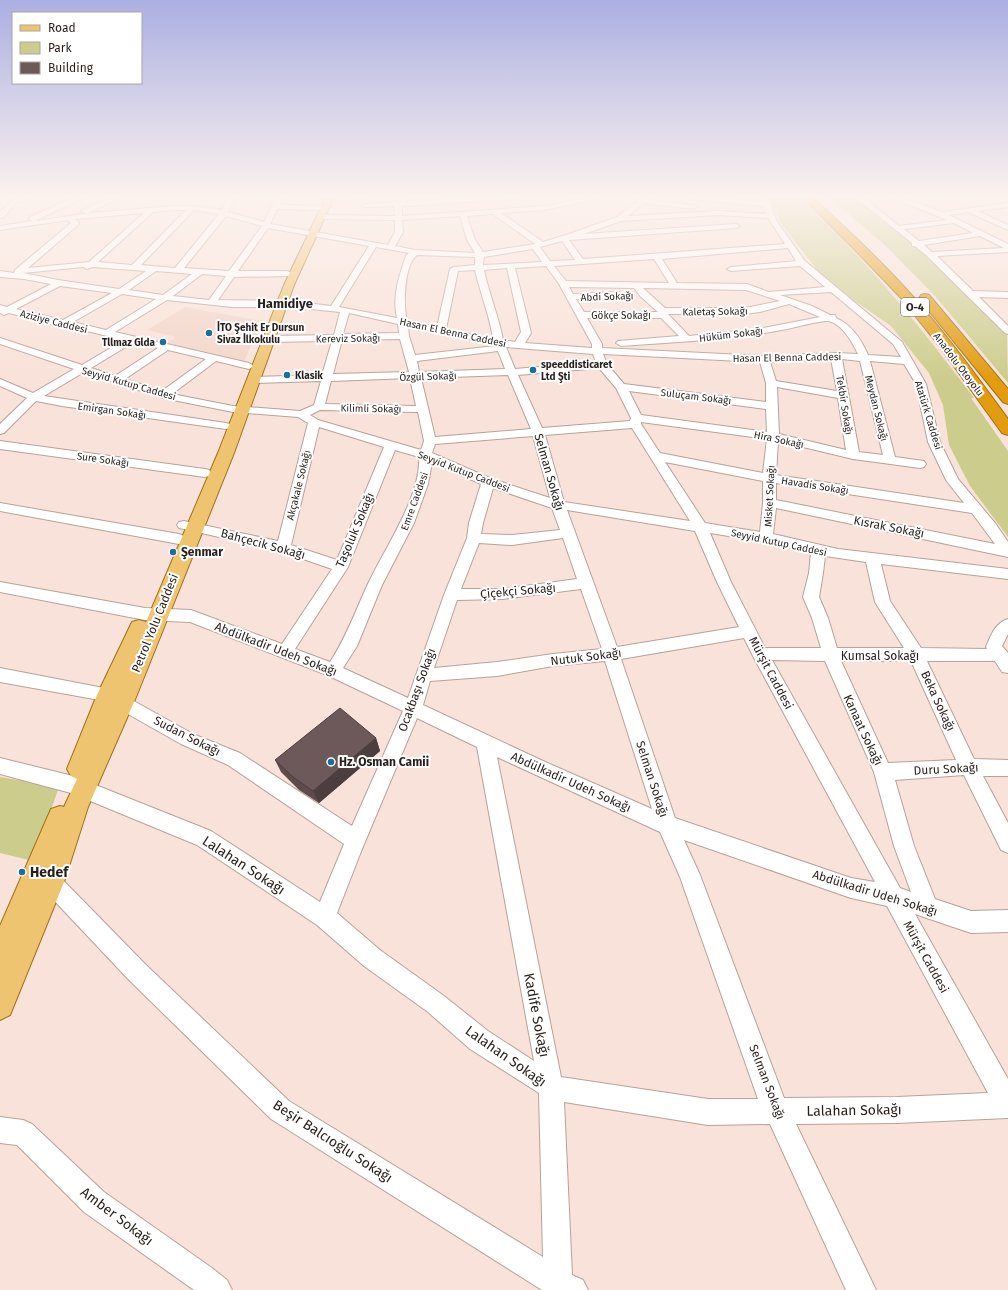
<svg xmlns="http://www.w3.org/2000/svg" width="1008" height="1290" viewBox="0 0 1008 1290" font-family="'Fira Sans',sans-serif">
	<rect width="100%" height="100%" fill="#f9e2d9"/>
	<path fill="#f3d5c9" d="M185,307L261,321L244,362L165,344L176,337L147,330Z"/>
	<path fill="#cccd8d" d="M770,197H798C865,257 920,326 974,398H971L1008,451V537L970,486L949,445L943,405L929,373L891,326L852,299L817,270L780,222Z
		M830,197H854L895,229L934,263L1007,334L1008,383L935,296L889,249Z
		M0,777L59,787L33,861L0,853Z"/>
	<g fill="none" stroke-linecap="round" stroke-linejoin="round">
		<g stroke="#b7a299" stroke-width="2">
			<path id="minor" d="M23,197H35L16,203L3,218H0V212L12,201Z
				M75,197H85L35,221L90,213L174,206H192L222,210L228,197H235L228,212L264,222L276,197H283L280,205L319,206L323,208L319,210L277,209L270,224L388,245L395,232V220L321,219L317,217L321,215L395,216L394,206L364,207L362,206L366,204L475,197H519L516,199L402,206V216L545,206L590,197H606L545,210L501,213L543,242L569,234L617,217L643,197H651L649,200L693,205L697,207L693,209L644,203L628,216L718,211L766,214L763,206L691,199L688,197H717L761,202L760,197H767L777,222L805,261L902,342L926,384L940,442L958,479L995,523L1008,542V557L776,508L773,534L838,549L1008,569V579L881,564L890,601L921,648L987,649L986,647C991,635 995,623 1008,619V634L1002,646L1008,653V673L1002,672L995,661H927L974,759L1008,760V776H983L1008,823V853L1001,850L964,775L895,780L914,846L935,899L971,911L1008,910V932L971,933L915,914L1008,1079V1118L897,1123L796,1124L876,1290H846L770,1124L708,1125L564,1102L572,1275L583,1280L588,1290H542L271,1119L129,980L47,893L37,890L34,883L37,876L51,872L58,875L145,964L289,1101L543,1257L539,1093L470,1049L428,1012L364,966L317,925L197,845L71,793L0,774V758L73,776L211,831L320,902L344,844L228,765L181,744L105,701L0,682V668L114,690L193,734L240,753L352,826L403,711L327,675L190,622L145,620L0,592V582L145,608L191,610L282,644L332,569L280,551L184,529L179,528L177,525L179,522L184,521L278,541L308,423L298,417L233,412L163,398L84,372L44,396L226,423L230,424L232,426L230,428L226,429L62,406L36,401L4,433L0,434V424L27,398L0,386V379L33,393L74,369L0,344V338L82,365L124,340L66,326L63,327L9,313L4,315L0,313V305L7,307L51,284L24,279L0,277V271L14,273L15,270L71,223L68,220L0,230V226L33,221L29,219L30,217ZM174,210H186L132,265L98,262L153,212ZM194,210L219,214L175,268L141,265ZM144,213L89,262L28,268L78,225L79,223L75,219ZM493,214L535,244L483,252L475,240L467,216ZM718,215L768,218L785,244L583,259L569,240L736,228L740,226L736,224L584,234L621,221ZM226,216L262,226L229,271L184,268ZM460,216L467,240L475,253L415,250L395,246L403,232L402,220ZM268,228L369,246L331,306L291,301L218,300L234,277L290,276L291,274L290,272L287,271H238ZM562,241L575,260L550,261L540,247ZM376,247L409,253L406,256C399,276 392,296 397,318L339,307ZM788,248L796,261L731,267L727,269L731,271L800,266L825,287L769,292L747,284L677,283L662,259ZM533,249L542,262L483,265L484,257ZM417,255L475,257V265L454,267L450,269L437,327L407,320C403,305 404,265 417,255ZM654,259L669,283L566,281L554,266ZM546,266L559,284L592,344V348L525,343L531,333L515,268ZM83,267L87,269L93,267L146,271L119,289L58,280L23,273ZM507,268L521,332L515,342L503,340C499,317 489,294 484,270ZM475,270C480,293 490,316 493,339L446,329L458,271ZM156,271L192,274L163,295L129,290ZM202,274L226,276L209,300L173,296ZM60,286L112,293L63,320L16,309ZM569,287L634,288L640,296L658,312H584L576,299L619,298L623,295L619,292L573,294ZM643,288L746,290L780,301L745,308H665ZM831,292L893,344L901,357L868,355C861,339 852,325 836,318L835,315H830L812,306L780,295ZM122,294L156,299L106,330L73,322ZM167,300L232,307H291L340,312L334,335L268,336L263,339L268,342L332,341L322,375L253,377L248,380L253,383L321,381L314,405L300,411L233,406L172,394L216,361L249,369L254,366L249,363L115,332ZM789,304L820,317L758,329L689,336L668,314H745L760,312ZM349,313L398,324L399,333L343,334ZM587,318H661L679,336L618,341L616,343L621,346C677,342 732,340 787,329C795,327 823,320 829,321C843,325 852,342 858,354L836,353L764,356L602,348V344ZM408,326L495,345V346L415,355L409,336ZM400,339L409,372L333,374L342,340ZM134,342L158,348L115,376L91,368ZM506,347L593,354L596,362L515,369ZM168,350L206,359L162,391L125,379ZM498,351L505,369L419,372L417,361ZM603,354L760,362L766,383V402L624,384L607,364ZM831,359L837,391L776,381L770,362ZM842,359L860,361L883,455L859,452ZM870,361L904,364L916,384L928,442L946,480L964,503L776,475L778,441L853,459L920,468L924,467L926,464L924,461L895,457ZM599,368L616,388L631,418L630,421L542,428L518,375ZM508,375L531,429L435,437L421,378ZM410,378L416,406L325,404L331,381ZM777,387L838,398L846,450L779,434ZM629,391L766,409L767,432L641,415ZM320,410L418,412L424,441L421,450L318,420L310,415ZM641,422L767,439L763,473L660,453L641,424ZM319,427L384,447L337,560L291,545ZM632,428L690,521L564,502L545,435ZM533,436L550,498L492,479L432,453L435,444ZM395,450L419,457C422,495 383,551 367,586C355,612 346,638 330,662L295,649L348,567ZM432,462L481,484L469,523L467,538L444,595L408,698L343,668L357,646L382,585L414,523L428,484ZM665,462L763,481V503L760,532L705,523ZM776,483L972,513L995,544L776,500ZM493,488L552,508L560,530L512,535L481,534L483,523ZM567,510L695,531L717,582L739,627L617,647ZM710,533L766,542L811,552L809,573L803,597L812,618L821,648H765L731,582ZM563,538L577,579L503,589H461L479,543L512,545ZM825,556L866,562L875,602L904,648H837L828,618L819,597L823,573ZM581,589L602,649L553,654L497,662L434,668L457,600L503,599ZM744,638L754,658L875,882L851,878L675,818L621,659ZM772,660L825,661L874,772L894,846L911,892L900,888ZM605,661L652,809L543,761L423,705L430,681L497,676L553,666ZM841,661H911L956,760L888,763ZM417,718L477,747L534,1061L488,1031L444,996L380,950L337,913L362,849ZM497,757L660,832L680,877L758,1099H708L561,1077ZM684,840L851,898L887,906L988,1093L897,1097L784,1098L700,875Z
				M112,197H122L88,213H85L81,211Z
				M327,197H363L360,199L329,201L326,199Z
				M855,197H863L899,226L947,220L890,197H901L942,212L1008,203V207L978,211L1008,225V230L968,212L949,215L1008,244V252L937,256L973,291L1008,292V298L979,297L1008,326V334L1005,333L927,256L915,246H912V243ZM954,223L973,233L919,241L904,229ZM980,236L1004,248L932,252L924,245Z
				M0,441L205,469L209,470L211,473L209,476L205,477L0,449Z
				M0,503L179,534L184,536L186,539L184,542L179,544L0,511Z
				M0,1117L23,1120L32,1124L104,1192L212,1268L227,1280L232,1290H194L84,1212L17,1145L0,1143Z"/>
		</g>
		<g stroke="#a17014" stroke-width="2">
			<path id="major" d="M326,197H334L294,285L234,453L134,702L88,807L64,882L10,1015L0,1020V926L51,809L60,806L64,807L77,779L71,776L67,769L97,695L132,622L139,620L146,622L218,453L284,285Z"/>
		</g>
		<g stroke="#a17014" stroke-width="2">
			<path id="highway" d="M802,197H812C845,227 878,258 908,291C944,331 976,375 1008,419V435L1002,433L940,347L900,297L852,247Z
				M925,294L929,295L1008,389V404L1003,402L921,301L919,298L921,295Z"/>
		</g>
		<use href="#minor" fill="#fff" fill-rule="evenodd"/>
		<use href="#major" fill="#eec470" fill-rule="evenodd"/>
		<use href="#highway" fill="#e29c10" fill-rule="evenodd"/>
	</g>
	<path fill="#5e4c4d" d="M376,738L380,751L319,803L299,790L281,772L275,760Z"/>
	<path fill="#4c3e3f" d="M376,738L380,751L319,803L313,791Z"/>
	<path fill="#6d585a" stroke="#4c3e3f" d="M340,708L376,738L313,791L293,777L275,760Z"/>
	<linearGradient id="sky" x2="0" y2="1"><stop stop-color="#abafe2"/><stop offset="0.52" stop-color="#fcf2ee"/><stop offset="1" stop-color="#fcf2ee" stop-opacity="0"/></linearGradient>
	<rect width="1008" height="378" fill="url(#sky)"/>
	<g fill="#1a6f9f" stroke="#fff" stroke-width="1.5">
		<circle cx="209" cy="333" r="4"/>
		<circle cx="163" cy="342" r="4"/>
		<circle cx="533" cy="370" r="4"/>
		<circle cx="287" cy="375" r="4"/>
		<circle cx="173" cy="552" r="4"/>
		<circle cx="331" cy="762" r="4"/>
		<circle cx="22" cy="872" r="4"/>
	</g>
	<g text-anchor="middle" stroke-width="4" stroke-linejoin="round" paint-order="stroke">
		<g font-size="10" fill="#271f1b" stroke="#fff">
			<text transform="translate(607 296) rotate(-2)" y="4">Abdi Sokağı</text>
			<text transform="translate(715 311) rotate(-1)" y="4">Kaletaş Sokağı</text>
			<text x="621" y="319">Gökçe Sokağı</text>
			<text transform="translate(54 321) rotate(14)" y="4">Aziziye Caddesi</text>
			<text transform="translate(453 332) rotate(12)" y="4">Hasan El Benna Caddesi</text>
			<text transform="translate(731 334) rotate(-7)" y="4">Hüküm Sokağı</text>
			<text transform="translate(348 338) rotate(-1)" y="4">Kereviz Sokağı</text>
			<text transform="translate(787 357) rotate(-1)" y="4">Hasan El Benna Caddesi</text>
			<text transform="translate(959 364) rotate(53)" y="4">Anadolu Otoyolu</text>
			<text transform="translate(428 376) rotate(-2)" y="4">Özgül Sokağı</text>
			<text transform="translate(129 383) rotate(16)" y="4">Seyyid Kutup Caddesi</text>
			<text transform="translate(696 396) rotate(7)" y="4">Suluçam Sokağı</text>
			<text transform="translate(845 405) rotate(81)" y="4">Tekbir Sokağı</text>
			<text transform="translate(371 408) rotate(1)" y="4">Kilimli Sokağı</text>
			<text transform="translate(877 408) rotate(76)" y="4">Meydan Sokağı</text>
			<text transform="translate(112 410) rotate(8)" y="4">Emirgan Sokağı</text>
			<text transform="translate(929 415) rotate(73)" y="4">Atatürk Caddesi</text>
			<text transform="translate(779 439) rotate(12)" y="4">Hira Sokağı</text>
			<text transform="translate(103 459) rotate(8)" y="4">Sure Sokağı</text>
			<text transform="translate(464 471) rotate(21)" y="4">Seyyid Kutup Caddesi</text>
			<text transform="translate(298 485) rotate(-76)" y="4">Akçakale Sokağı</text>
			<text transform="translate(815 485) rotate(9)" y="4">Havadis Sokağı</text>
			<text transform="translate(769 496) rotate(-87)" y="4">Misket Sokağı</text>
			<text transform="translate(414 501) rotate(-70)" y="4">Emre Caddesi</text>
			<text transform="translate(779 542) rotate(12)" y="4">Seyyid Kutup Caddesi</text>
		</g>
		<g font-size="10" font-weight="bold" fill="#271f1b" stroke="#fff" text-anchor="start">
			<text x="217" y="331">İTO Şehit Er Dursun<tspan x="217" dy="12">Sivaz İlkokulu</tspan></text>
			<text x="155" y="346" text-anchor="end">Tllmaz Glda</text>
			<text x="541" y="368">speeddisticaret<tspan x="541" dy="12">Ltd Şti</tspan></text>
			<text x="295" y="379">Klasik</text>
		</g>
		<rect fill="#fff" stroke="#68625f" stroke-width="1" x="901" y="298" width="28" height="18" rx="3"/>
		<g font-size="11" font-weight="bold" fill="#271f1b">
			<text x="915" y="311">O-4</text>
		</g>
		<g font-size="12" fill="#271f1b" stroke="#fff">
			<text transform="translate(549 472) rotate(74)" y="4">Selman Sokağı</text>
			<text transform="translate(889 527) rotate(11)" y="4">Kısrak Sokağı</text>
			<text transform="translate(355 530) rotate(-67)" y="4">Taşoluk Sokağı</text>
			<text transform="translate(263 544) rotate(15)" y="4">Bahçecik Sokağı</text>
			<text transform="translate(518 591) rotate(-5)" y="4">Çiçekçi Sokağı</text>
			<text transform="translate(155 623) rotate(-68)" y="4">Petrol Yolu Caddesi</text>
			<text transform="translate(276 649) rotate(21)" y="4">Abdülkadir Udeh Sokağı</text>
			<text x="880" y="660">Kumsal Sokağı</text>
			<text transform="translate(586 657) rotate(-7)" y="4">Nutuk Sokağı</text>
			<text transform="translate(771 673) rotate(62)" y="4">Mürşit Caddesi</text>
			<text transform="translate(417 690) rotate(-70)" y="4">Ocakbaşı Sokağı</text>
			<text transform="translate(938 701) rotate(65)" y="4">Beka Sokağı</text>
			<text transform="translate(863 730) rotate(65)" y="4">Kanaat Sokağı</text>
			<text transform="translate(187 736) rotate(27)" y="4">Sudan Sokağı</text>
			<text transform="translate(946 769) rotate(-3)" y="4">Duru Sokağı</text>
			<text transform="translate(652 779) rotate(72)" y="4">Selman Sokağı</text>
			<text transform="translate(571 782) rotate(24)" y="4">Abdülkadir Udeh Sokağı</text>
			<text transform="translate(875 893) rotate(17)" y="4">Abdülkadir Udeh Sokağı</text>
			<text transform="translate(926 957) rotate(61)" y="4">Mürşit Caddesi</text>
			<text transform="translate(767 1082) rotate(69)" y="4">Selman Sokağı</text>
		</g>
		<g font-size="12" font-weight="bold" fill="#271f1b" stroke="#fff" text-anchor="start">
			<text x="181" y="556">Şenmar</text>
			<text x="339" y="766">Hz. Osman Camii</text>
		</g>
		<g font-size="13" font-weight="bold" fill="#271f1b" stroke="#fff">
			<text x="285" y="308">Hamidiye</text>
		</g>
		<g font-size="14" fill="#271f1b" stroke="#fff">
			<text transform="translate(244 865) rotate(33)" y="5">Lalahan Sokağı</text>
			<text transform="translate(537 1015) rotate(79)" y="5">Kadife Sokağı</text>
			<text transform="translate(506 1056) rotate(35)" y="5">Lalahan Sokağı</text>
			<text transform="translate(854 1110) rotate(-1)" y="5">Lalahan Sokağı</text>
			<text transform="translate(333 1141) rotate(33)" y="5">Beşir Balcıoğlu Sokağı</text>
			<text transform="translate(117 1216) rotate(37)" y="5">Amber Sokağı</text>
		</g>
		<g font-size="14" font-weight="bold" fill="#271f1b" stroke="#fff" text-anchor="start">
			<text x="30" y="877">Hedef</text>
		</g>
	</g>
	<rect x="12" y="12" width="130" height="72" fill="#ffffff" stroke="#a9a5a4"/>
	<rect x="20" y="25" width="20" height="6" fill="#eec470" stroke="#a9a5a4"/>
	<text x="48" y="32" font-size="12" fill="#271f1b">Road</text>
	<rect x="20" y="42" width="20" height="12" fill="#cccd8d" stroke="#a9a5a4"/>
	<text x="48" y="52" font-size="12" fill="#271f1b">Park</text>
	<rect x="20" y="62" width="20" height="12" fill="#6d585a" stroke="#a9a5a4"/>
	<text x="48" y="72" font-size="12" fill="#271f1b">Building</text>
</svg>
